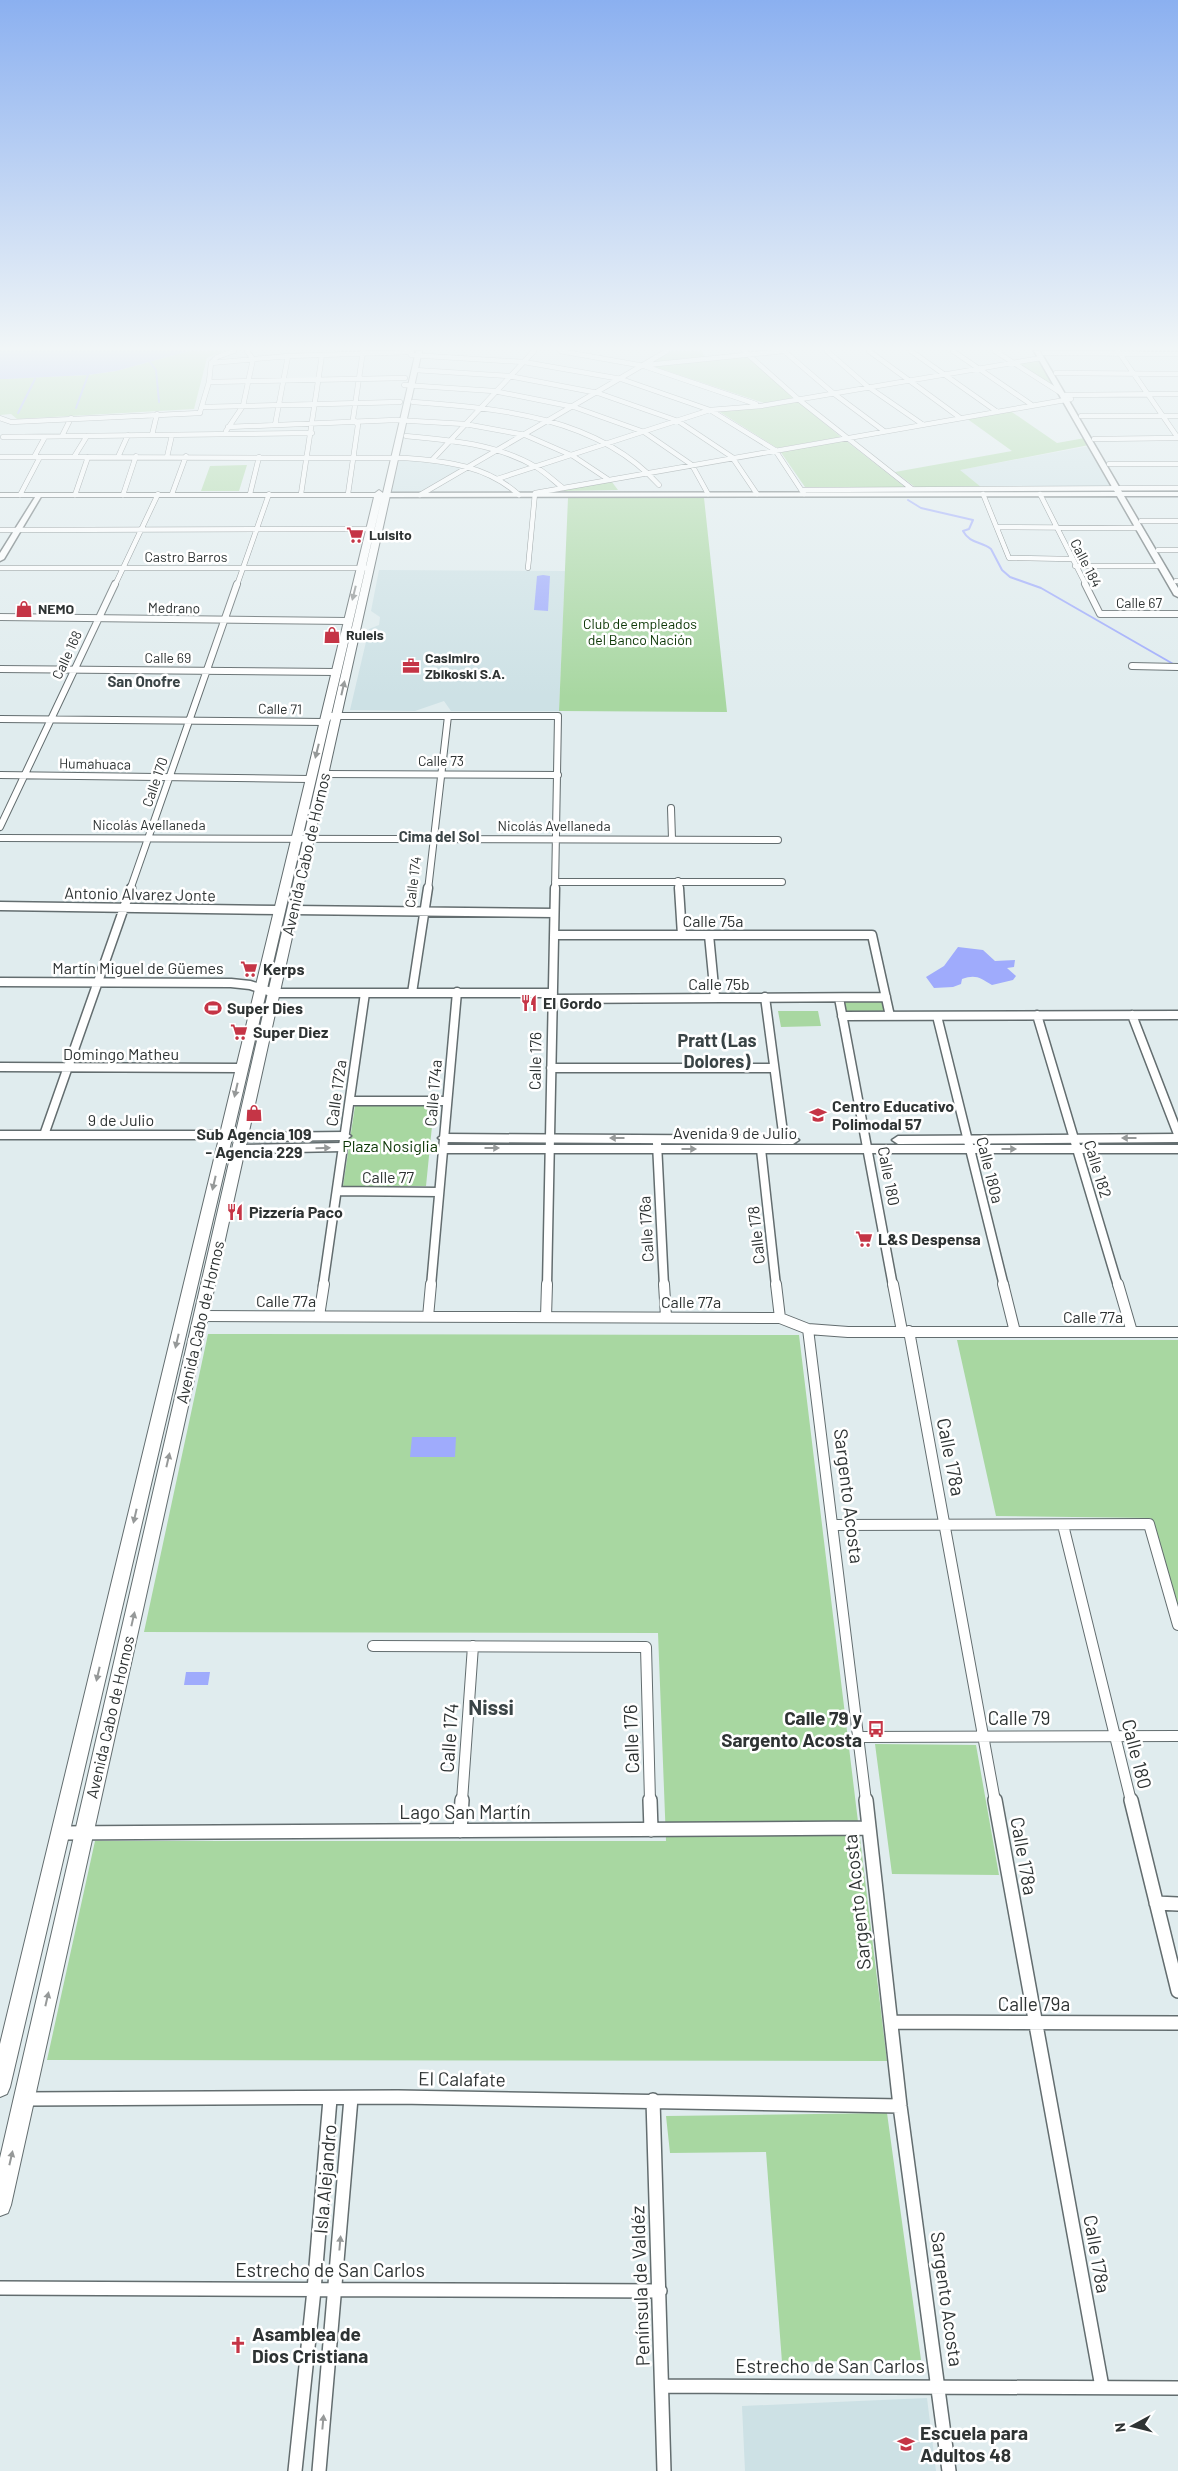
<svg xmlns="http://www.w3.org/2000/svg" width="1178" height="2471" viewBox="0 0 1178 2471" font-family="Barlow,sans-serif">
	<rect width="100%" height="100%" fill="#e0ecee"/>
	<path fill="#cde1e5" d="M1090,446L1114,487H981L959,470Z
		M400,458L469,467L423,493L391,492Z
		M379,570L565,571L559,711H451L444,701L415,711L350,710L369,629L379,625L380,617L371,611Z
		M927,2398L936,2471H745L742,2406Z"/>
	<path fill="#a8d7a1" d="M189,351H223L207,358L194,409L17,419L11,414L0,415V379L88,375L116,371Z
		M671,351H701L706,358L651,364Z
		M747,356L793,398L764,403L652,366Z
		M1040,359L1058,391L1015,363Z
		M796,400L841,437L777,448L715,409Z
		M1009,410L1057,443L1085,438L1089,445L960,470L981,487H915L895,472L1012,451L966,418Z
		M845,440L905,487H805L780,451Z
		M247,465L239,491H201L210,466Z
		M612,482L618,490L563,491L562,489Z
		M568,498H704L727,712L559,711Z
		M844,999H882L886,1013H847Z
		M778,1011H818L821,1026L781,1027Z
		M355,1106H434L426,1186H343Z
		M208,1334L799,1335L887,2061L47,2060L95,1841H666L658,1633L144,1632Z
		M957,1340H1178V1617L1151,1518L996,1516Z
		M875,1744L976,1745L999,1875L892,1874Z
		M887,2113L921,2360L782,2362L766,2152L670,2153L666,2116Z"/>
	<path fill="#9fabfc" d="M0,351H189L116,371L88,375L6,379H0Z
		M543,575L550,576L548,611L534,610L537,576Z
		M958,947L983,950L995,961L1015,960L1014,967L1007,968L1016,976L1013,980L992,985C980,978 976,974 962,979L961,984L953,987L934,988L926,977L944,966Z
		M412,1437H456L455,1457H410Z
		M186,1672H210L208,1685H184Z"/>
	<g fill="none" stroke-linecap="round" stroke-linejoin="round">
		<path stroke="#9fabfc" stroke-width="2" d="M149,361L156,370L159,402
			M76,408L88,375
			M18,413L35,379
			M908,500L921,508L973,520L969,529L963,531C970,544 981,541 991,549L1002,570L1010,577L1041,588L1175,665"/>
		<g stroke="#636d6f" stroke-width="5.5">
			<path id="minor-far4" d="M560,351L644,366L756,404
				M744,351L798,399L912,489
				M784,351L833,393L884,431
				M827,351L867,386L922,424
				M869,351L959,417
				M911,351L996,411
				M953,351L1032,405
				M995,351L1061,393
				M1118,351L1178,438
				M1044,353L1178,354
				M411,355L524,362L621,379L710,410L775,450L804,494
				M211,363L288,356L412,352
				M647,365L784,351
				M415,370L509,376L598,393L678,421L732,457L757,494
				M1056,373L1178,374
				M209,382L405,378
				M404,385L494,391L574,407L644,432L692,465L708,494
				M1065,395L1178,394
				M413,402C499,408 598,417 659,485
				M202,407L400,402
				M200,412L209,382L211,363L217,357L234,351
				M1081,416H1178
				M0,418L11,422L200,413
				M275,425L288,356
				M228,427L395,420L465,424L525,435L573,456L609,480
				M226,431L243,406L253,359L247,351
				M152,435L157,414
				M62,436L71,418
				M406,436C450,440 497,444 536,467C546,473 554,481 563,488
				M3,437L312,433
				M1094,439L1178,438
				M0,457L405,458C446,461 488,466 519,495
				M34,457L45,437
				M74,457L87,436
				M118,457L128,435
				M167,457L172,435
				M433,459L534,351
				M1109,464H1178
				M497,479L710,410L761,406L1041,358
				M802,490L1178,488
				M172,494L186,456
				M250,494L259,457
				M301,494L322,355
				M348,494L358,425L353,419L363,351
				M983,494L1009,558L1071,559
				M1040,494L1086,585
				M20,495L40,457
				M75,495L88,457
				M123,495L136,456
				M420,495L667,351
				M1141,521H1178
				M997,527L1139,528
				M0,530L369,529
				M1158,550H1178
				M1075,566H1161
				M0,568H367
				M528,568L535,493L1071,399
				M1176,581H1178
				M115,585L158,494
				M237,585L269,494"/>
		</g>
		<g stroke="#636d6f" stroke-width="8">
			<path id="minor-far3" d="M1085,584L1100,614H1178
				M0,617L347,621
				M1132,666L1178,667
				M0,669L335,672
				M0,719L324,722L330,716H558L555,890
				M324,774L558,775
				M0,775L309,779
				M671,808L672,839
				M0,827L115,584
				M0,838L778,840
				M678,881L679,890
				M555,882H782
				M130,890L237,584
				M428,890L448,716"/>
		</g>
		<g stroke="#636d6f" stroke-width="11">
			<path id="minor-far2" d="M679,888L682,935
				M0,906L279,910
				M293,910L554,913
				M554,935H872L890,1016
				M709,935L715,997
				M0,982L231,983L250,985L274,993H553
				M412,993L428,888
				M765,997L784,1140
				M839,998L893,1286
				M552,999L886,997
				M1037,1015L1118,1286
				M1132,1015L1178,1134
				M842,1016L1178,1015
				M937,1016L1004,1286
				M0,1067L241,1068
				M551,1068H774
				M350,1101H447
				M0,1135H243
				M44,1135L131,888
				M657,1143L664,1286
				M761,1149L776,1286
				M337,1191L439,1192
				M323,1286L365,993
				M431,1286L457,992
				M547,1286L555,888"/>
		</g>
		<g stroke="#636d6f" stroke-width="12">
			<path id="minor-far1" d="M664,1284L666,1317
				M776,1284L780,1318
				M893,1284L902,1331
				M1003,1284L1015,1332
				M1118,1284L1132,1332
				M201,1316L780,1318L808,1329L848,1332H1178
				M319,1316L324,1284
				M428,1317L431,1284
				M546,1317L547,1284
				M808,1329L866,1801
				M909,1331L995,1801
				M832,1525L1149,1524L1178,1625
				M1063,1525L1131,1801
				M373,1646L646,1647L650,1801
				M859,1737L1178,1736
				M462,1801L473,1646"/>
		</g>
		<g stroke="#636d6f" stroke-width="16">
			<path id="minor" d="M650,1800L651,1830
				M866,1800L900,2106L949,2471
				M995,1800L1102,2387
				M1131,1800L1178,1991
				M460,1831L462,1800
				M60,1833L869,1828
				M1156,1903L1178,1904
				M891,2022L1178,2023
				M24,2099L398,2097L900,2106
				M653,2100L664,2471
				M0,2288L660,2291
				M663,2386L1178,2388
				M295,2471L314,2290L330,2099
				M319,2471L351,2098"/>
		</g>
		<g stroke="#636d6f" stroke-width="3">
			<path id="secondary" d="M1034,351H1040L1122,492H1178V496H1124L1178,588V597L1174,595L1117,496L387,497L384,495L387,493L1115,492Z
				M37,494L42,495L4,559L0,561V553Z
				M345,1132L351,1136L345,1140L242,1141L236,1137L242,1133Z
				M444,1134L793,1136L799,1140L793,1144L444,1142L438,1138Z
				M1178,1134V1142L898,1144L892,1140L898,1136Z
				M343,1143L349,1147L343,1151L239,1153L233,1149L239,1145Z
				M443,1145H1178V1153H443L437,1149Z"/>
		</g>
		<g stroke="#636d6f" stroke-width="2">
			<path id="primary" d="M416,351H422L11,2205L8,2213L0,2216V2158L382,497L10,2087L7,2094L0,2097V2044L374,497H0V493H375L379,490L383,493Z"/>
		</g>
		<use href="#minor-far4" stroke="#fff" stroke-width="4.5"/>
		<use href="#minor-far3" stroke="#fff" stroke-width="6"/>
		<use href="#minor-far2" stroke="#fff" stroke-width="8"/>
		<use href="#minor-far1" stroke="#fff" stroke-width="10"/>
		<use href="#minor" stroke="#fff" stroke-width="13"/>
		<use href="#secondary" fill="#fff" fill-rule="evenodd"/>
		<use href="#primary" fill="#fff" fill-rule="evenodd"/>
	</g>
	<defs><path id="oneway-solid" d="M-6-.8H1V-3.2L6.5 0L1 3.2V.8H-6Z" transform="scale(1.25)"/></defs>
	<g fill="#969999">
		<use href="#oneway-solid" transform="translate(354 593) rotate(104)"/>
		<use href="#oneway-solid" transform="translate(343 688) rotate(-77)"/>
		<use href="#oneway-solid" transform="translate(317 751) rotate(104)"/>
		<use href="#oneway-solid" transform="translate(236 1090) rotate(103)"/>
		<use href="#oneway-solid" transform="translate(617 1138) rotate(180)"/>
		<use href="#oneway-solid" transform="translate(1129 1138) rotate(-180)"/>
		<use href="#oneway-solid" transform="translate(323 1148) rotate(-1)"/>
		<use href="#oneway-solid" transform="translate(492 1148)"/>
		<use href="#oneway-solid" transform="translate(689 1149)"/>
		<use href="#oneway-solid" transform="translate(1009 1149)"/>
		<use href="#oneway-solid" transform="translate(214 1183) rotate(103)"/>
		<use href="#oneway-solid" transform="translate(177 1341) rotate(103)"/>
		<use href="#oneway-solid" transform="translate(168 1460) rotate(-77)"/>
		<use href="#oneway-solid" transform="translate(135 1516) rotate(103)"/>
		<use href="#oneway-solid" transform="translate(133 1619) rotate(-77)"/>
		<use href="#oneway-solid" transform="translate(98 1674) rotate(103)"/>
		<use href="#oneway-solid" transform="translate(47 1999) rotate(-77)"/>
		<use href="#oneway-solid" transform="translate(11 2158) rotate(-77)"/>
		<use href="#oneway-solid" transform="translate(340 2243) rotate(-85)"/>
		<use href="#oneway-solid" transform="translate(323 2422) rotate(-85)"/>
	</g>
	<linearGradient id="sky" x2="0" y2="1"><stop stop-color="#8bb0f0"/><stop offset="0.5" stop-color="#f1f6f7"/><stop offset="1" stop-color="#f1f6f7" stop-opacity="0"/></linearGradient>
	<rect width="1178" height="697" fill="url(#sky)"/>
	<defs>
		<g id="supermarket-bare" transform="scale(1.35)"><path d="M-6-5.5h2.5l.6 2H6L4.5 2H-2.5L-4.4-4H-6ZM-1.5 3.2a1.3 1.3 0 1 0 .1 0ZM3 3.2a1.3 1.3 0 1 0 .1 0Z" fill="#c53546" stroke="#fff" stroke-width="2.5" paint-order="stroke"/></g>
		<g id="shop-bare" transform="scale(1.35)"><path d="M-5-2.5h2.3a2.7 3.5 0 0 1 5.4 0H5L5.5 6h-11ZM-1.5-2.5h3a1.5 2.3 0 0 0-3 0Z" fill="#c53546" stroke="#fff" stroke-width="2.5" paint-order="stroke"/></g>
		<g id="office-bare" transform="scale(1.35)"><path d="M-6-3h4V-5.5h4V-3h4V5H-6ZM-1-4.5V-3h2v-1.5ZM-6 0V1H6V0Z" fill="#c53546" stroke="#fff" stroke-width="2.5" paint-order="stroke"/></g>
		<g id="restaurant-bare" transform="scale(1.35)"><path d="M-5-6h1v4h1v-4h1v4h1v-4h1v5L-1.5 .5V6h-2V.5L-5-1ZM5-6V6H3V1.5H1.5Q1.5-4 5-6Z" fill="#c53546" stroke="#fff" stroke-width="2.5" paint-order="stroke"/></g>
		<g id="stadium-bare" transform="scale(1.35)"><path d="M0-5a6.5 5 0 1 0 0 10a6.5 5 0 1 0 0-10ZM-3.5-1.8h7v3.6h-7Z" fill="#c53546" stroke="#fff" stroke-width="2.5" paint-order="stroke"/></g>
		<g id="school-bare" transform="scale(1.35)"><path d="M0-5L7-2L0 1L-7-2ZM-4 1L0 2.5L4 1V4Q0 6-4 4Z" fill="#c53546" stroke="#fff" stroke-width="2.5" paint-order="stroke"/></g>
		<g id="bus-bare" transform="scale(1.35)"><path d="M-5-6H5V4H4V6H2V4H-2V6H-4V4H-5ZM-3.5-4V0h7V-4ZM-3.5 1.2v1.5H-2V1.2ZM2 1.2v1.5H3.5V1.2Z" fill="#c53546" stroke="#fff" stroke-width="2.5" paint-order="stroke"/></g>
		<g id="church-bare" transform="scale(1.35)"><path d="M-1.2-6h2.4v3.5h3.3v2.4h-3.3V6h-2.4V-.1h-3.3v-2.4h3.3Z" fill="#c53546" stroke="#fff" stroke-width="2.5" paint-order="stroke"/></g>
	</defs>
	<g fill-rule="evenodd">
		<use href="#supermarket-bare" x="355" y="535"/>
		<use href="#shop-bare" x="24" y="609"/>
		<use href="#shop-bare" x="332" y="635"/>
		<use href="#office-bare" x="411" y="666"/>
		<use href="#supermarket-bare" x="249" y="969"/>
		<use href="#restaurant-bare" x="529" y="1003"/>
		<use href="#stadium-bare" x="213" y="1008"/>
		<use href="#supermarket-bare" x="239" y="1032"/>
		<use href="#shop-bare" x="254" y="1113"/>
		<use href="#school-bare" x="818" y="1115"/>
		<use href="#restaurant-bare" x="235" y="1212"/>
		<use href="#supermarket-bare" x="864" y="1239"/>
		<use href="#bus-bare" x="876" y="1729"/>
		<use href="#church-bare" x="238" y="2345"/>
		<use href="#school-bare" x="906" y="2444"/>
	</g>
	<g text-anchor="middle" stroke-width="5" stroke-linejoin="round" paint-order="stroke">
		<g font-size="14" font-weight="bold" fill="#2e3333" stroke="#fff" text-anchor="start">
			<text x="369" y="540">Luisito</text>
			<text x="38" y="614">NEMO</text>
			<text x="346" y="640">Ruleis</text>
			<text x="425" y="663">Casimiro<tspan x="425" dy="16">Zbikoski S.A.</tspan></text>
		</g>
		<g font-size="14" fill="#2e3333" stroke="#fff">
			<text x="186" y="562">Castro Barros</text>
			<text transform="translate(1086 563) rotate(63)" y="5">Calle 184</text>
			<text x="1139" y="608">Calle 67</text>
			<text transform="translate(174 608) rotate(1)" y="5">Medrano</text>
			<text transform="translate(67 655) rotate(-65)" y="5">Calle 168</text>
			<text x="168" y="663">Calle 69</text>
			<text transform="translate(280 709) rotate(1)" y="5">Calle 71</text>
			<text x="441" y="766">Calle 73</text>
			<text transform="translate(95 764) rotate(1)" y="5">Humahuaca</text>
			<text transform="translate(155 782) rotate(-71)" y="5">Calle 170</text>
			<text x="149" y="830">Nicolás Avellaneda</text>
			<text x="554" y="831">Nicolás Avellaneda</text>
			<text transform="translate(413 882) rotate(-83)" y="5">Calle 174</text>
		</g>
		<g font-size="14" fill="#0c3605" stroke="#fff">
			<text x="640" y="629">Club de empleados<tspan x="640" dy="16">del Banco Nación</tspan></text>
		</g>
		<g font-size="15" font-weight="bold" fill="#3a4446" stroke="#fff">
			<text x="144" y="687">San Onofre</text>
			<text x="439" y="842">Cima del Sol</text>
		</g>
		<g font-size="16" fill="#2e3333" stroke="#fff">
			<text transform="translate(306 854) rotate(-77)" y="6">Avenida Cabo de Hornos</text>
			<text transform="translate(140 894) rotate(1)" y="6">Antonio Alvarez Jonte</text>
			<text x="713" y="927">Calle 75a</text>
			<text x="138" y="974">Martín Miguel de Güemes</text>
			<text x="719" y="990">Calle 75b</text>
			<text x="121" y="1060">Domingo Matheu</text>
			<text transform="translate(535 1061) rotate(-89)" y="6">Calle 176</text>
			<text transform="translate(336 1093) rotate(-82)" y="6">Calle 172a</text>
			<text transform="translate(433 1093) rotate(-85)" y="6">Calle 174a</text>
			<text x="121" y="1126">9 de Julio</text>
			<text x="735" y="1139">Avenida 9 de Julio</text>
			<text transform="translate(1098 1169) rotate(73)" y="6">Calle 182</text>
			<text transform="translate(990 1170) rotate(76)" y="6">Calle 180a</text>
			<text transform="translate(889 1176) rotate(79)" y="6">Calle 180</text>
			<text x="388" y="1183">Calle 77</text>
			<text transform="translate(646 1229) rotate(-93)" y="6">Calle 176a</text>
			<text transform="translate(756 1235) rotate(-96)" y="6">Calle 178</text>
			<text x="286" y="1307">Calle 77a</text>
			<text x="691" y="1308">Calle 77a</text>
			<text x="1093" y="1323">Calle 77a</text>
			<text transform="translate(200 1322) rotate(-77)" y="6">Avenida Cabo de Hornos</text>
			<text transform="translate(110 1717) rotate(-77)" y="6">Avenida Cabo de Hornos</text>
		</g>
		<g font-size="16" font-weight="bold" fill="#2e3333" stroke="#fff" text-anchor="start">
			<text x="263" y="975">Kerps</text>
			<text x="543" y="1009">El Gordo</text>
			<text x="227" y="1014">Super Dies</text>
			<text x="253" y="1038">Super Diez</text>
			<text x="832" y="1112">Centro Educativo<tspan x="832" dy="18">Polimodal 57</tspan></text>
			<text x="254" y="1140" text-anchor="middle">Sub Agencia 109<tspan x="254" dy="18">- Agencia 229</tspan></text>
			<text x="249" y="1218">Pizzería Paco</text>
			<text x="878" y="1245">L&amp;S Despensa</text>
		</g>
		<g font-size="16" fill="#0c3605" stroke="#fff">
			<text x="390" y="1152">Plaza Nosiglia</text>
		</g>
		<g font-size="18" font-weight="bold" fill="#3a4446" stroke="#fff">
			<text x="717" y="1047">Pratt (Las<tspan x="717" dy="21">Dolores)</tspan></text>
		</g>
		<g font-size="19" fill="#2e3333" stroke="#fff">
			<text transform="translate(951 1457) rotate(79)" y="7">Calle 178a</text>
			<text transform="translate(849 1496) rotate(83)" y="7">Sargento Acosta</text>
			<text x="1019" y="1725">Calle 79</text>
			<text transform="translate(449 1738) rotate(-86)" y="7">Calle 174</text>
			<text transform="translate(631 1739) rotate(-92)" y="7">Calle 176</text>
			<text transform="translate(1137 1754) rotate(76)" y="7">Calle 180</text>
			<text x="465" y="1819">Lago San Martín</text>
			<text transform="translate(1024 1856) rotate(80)" y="7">Calle 178a</text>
			<text transform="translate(857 1902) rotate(-96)" y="7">Sargento Acosta</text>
			<text x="1034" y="2011">Calle 79a</text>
			<text transform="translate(462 2079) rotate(1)" y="7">El Calafate</text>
			<text transform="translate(325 2179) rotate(-85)" y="7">Isla Alejandro</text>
			<text transform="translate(1097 2254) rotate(80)" y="7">Calle 178a</text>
			<text x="330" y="2277">Estrecho de San Carlos</text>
			<text transform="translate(640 2286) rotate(-92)" y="7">Península de Valdéz</text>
			<text transform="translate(947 2299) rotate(82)" y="7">Sargento Acosta</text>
			<text x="830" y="2373">Estrecho de San Carlos</text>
		</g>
		<g font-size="19" font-weight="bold" fill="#2e3333" stroke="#fff" text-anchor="start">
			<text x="862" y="1725" text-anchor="end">Calle 79 y<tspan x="862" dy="22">Sargento Acosta</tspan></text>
			<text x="252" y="2341">Asamblea de<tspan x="252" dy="22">Dios Cristiana</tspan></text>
			<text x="920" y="2440">Escuela para<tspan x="920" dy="22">Adultos 48</tspan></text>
		</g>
		<g font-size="21" font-weight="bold" fill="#3a4446" stroke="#fff">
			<text x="491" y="1715">Nissi</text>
		</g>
	</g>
	<g transform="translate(1133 2426) rotate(263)" stroke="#ffffff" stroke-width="4" paint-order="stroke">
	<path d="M0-4L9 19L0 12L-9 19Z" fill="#2e3333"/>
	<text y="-8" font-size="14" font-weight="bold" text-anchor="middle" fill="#2e3333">N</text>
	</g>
</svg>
